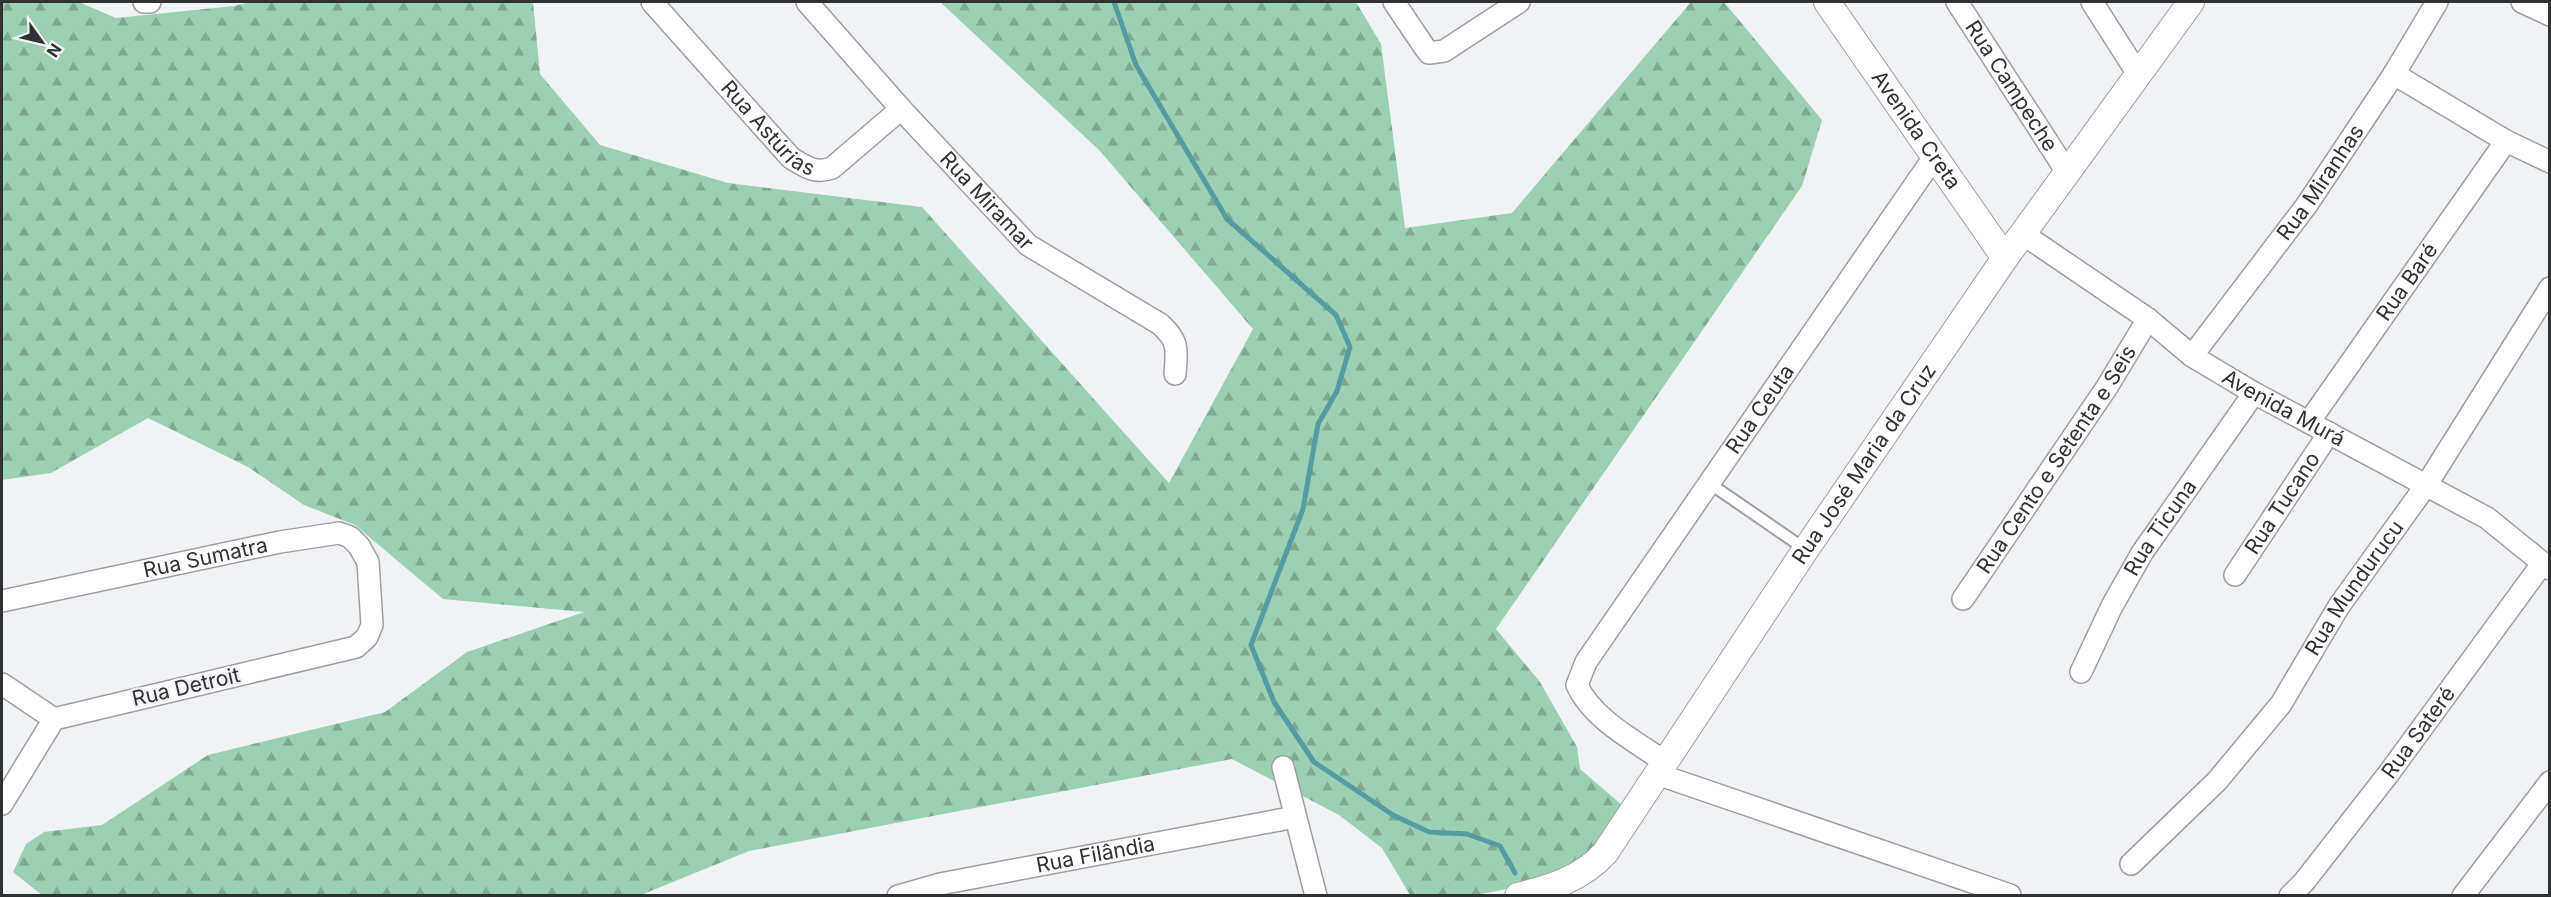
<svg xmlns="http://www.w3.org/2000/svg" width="2551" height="897" viewBox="0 0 2551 897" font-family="Inter,sans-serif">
	<defs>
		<pattern id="forest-firs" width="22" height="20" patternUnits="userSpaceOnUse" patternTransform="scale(1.5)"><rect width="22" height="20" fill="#9bd1b2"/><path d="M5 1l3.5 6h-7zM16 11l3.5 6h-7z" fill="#7faa91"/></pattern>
	</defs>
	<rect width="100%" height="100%" fill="#f0f2f6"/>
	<path fill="url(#forest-firs)" d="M2,2H79L116,18L234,6L251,2H533L540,74L600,145L728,183L922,207L1169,483L1253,329L1099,150L940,2H1356L1381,44L1405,228L1512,213L1691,2H1724L1822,120L1802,186L1496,629L1540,682L1577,747L1580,769L1622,805L1592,855L1533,884L1476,895H1410L1382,848L1339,815L1232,759L749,851L641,895H42L13,872L26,844L44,832L102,825L208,755L385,712L467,652L584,612L443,599L355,525L304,505L248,467L148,418L51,473L2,480Z"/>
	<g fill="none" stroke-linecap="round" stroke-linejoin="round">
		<path stroke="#559da3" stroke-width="5" d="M1114,2L1136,65L1227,219L1336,315L1350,347L1337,391L1318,424L1303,509L1251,645L1274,702L1314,762L1393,815L1429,832L1467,834L1500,846L1515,873"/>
		<g stroke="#9e9fa3" stroke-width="14">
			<path id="service" d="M1709,483L1805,549"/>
		</g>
		<g stroke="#9e9fa3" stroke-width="24">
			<g id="minor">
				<path d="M144,2H150"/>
				<path id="s1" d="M652,2L791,158C806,167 815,174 832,168L901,109"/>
				<path id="s2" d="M807,2L901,109L1028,245L1160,324C1179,341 1177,349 1175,374"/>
				<path d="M1394,2L1425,48L1429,53L1444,51L1519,2"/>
				<path id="s3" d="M1957,2L2067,172"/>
				<path d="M2092,2L2138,74"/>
				<path d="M2522,2L2550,15"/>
				<path d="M2394,74L2506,141L2550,162"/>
				<path id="s4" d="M2023,234L2148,319L2192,356L2254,393L2487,518L2550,569"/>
				<path id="s5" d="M2192,356L2306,206L2394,74L2437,2"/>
				<path id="s6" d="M2309,422L2506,141"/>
				<path id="s7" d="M2235,575L2329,433"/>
				<path id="s8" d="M1963,599L2107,387L2148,319"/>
				<path id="s9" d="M2,601L280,542L339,533L350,537L359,546L368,562L372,625L367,637L356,647L54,719L2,804"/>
				<path id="s10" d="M2081,672L2112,606L2142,553L2254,393"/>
				<path d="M2,684L54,719"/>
				<path id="s11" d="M1665,762C1635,741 1592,719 1577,685L1586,662L1934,157"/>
				<path d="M1283,767L1316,896"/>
				<path d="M1657,774L2010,895"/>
				<path id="s12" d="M2131,864L2217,781L2281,704L2339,606L2427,484L2550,288"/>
				<path id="s13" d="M898,896L940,884L1295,817"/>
				<path id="s14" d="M2290,896L2304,882L2389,773L2542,564"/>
				<path d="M2463,896L2550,782"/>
			</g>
		</g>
		<g stroke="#9e9fa3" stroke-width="28">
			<g id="tertiary">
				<path id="s15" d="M1827,2L2005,258"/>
				<path id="s16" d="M1518,896C1551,888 1581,879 1605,853L1806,549L2005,258L2191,2"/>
			</g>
		</g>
		<use href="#service" stroke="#fff" stroke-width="10"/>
		<use href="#minor" stroke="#fff" stroke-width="21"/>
		<use href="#tertiary" stroke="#fff" stroke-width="26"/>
	</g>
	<g text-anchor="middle" stroke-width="4.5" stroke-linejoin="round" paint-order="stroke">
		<g font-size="21" fill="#303132" stroke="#f0f2f6">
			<text dy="7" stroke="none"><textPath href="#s3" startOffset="100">Rua Campeche</textPath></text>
			<text dy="7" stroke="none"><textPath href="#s1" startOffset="172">Rua Astúrias</textPath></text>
			<text dy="7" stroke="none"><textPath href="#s15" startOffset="156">Avenida Creta</textPath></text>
			<text dy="7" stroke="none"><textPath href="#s5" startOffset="216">Rua Miranhas</textPath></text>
			<text dy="7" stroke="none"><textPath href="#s2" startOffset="268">Rua Miramar</textPath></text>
			<text dy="7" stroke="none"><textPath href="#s6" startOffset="171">Rua Baré</textPath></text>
			<text dy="7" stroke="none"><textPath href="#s4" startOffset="314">Avenida Murá</textPath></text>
			<text dy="7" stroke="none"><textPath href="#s11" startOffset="450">Rua Ceuta</textPath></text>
			<text dy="7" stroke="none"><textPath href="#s8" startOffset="168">Rua Cento e Setenta e Seis</textPath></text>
			<text dy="7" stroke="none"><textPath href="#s16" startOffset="566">Rua José Maria da Cruz</textPath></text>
			<text dy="7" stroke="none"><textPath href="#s7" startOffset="86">Rua Tucano</textPath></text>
			<text dy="7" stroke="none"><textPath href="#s10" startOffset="165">Rua Ticuna</textPath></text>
			<text dy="7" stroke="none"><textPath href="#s9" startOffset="208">Rua Sumatra</textPath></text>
			<text dy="7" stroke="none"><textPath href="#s12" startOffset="357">Rua Mundurucu</textPath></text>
			<text transform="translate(186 687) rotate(-13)" y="7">Rua Detroit</text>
			<text dy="7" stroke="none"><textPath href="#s14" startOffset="208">Rua Sateré</textPath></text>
			<text dy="7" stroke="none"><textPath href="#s13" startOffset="202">Rua Filândia</textPath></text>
		</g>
	</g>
	<rect width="2551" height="897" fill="none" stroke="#303132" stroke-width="6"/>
	<g transform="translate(42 42) rotate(124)" stroke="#f0f2f6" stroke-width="4.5" paint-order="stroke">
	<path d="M0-4.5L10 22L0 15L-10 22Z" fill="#303132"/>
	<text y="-9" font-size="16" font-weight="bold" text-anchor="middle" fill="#303132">N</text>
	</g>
</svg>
